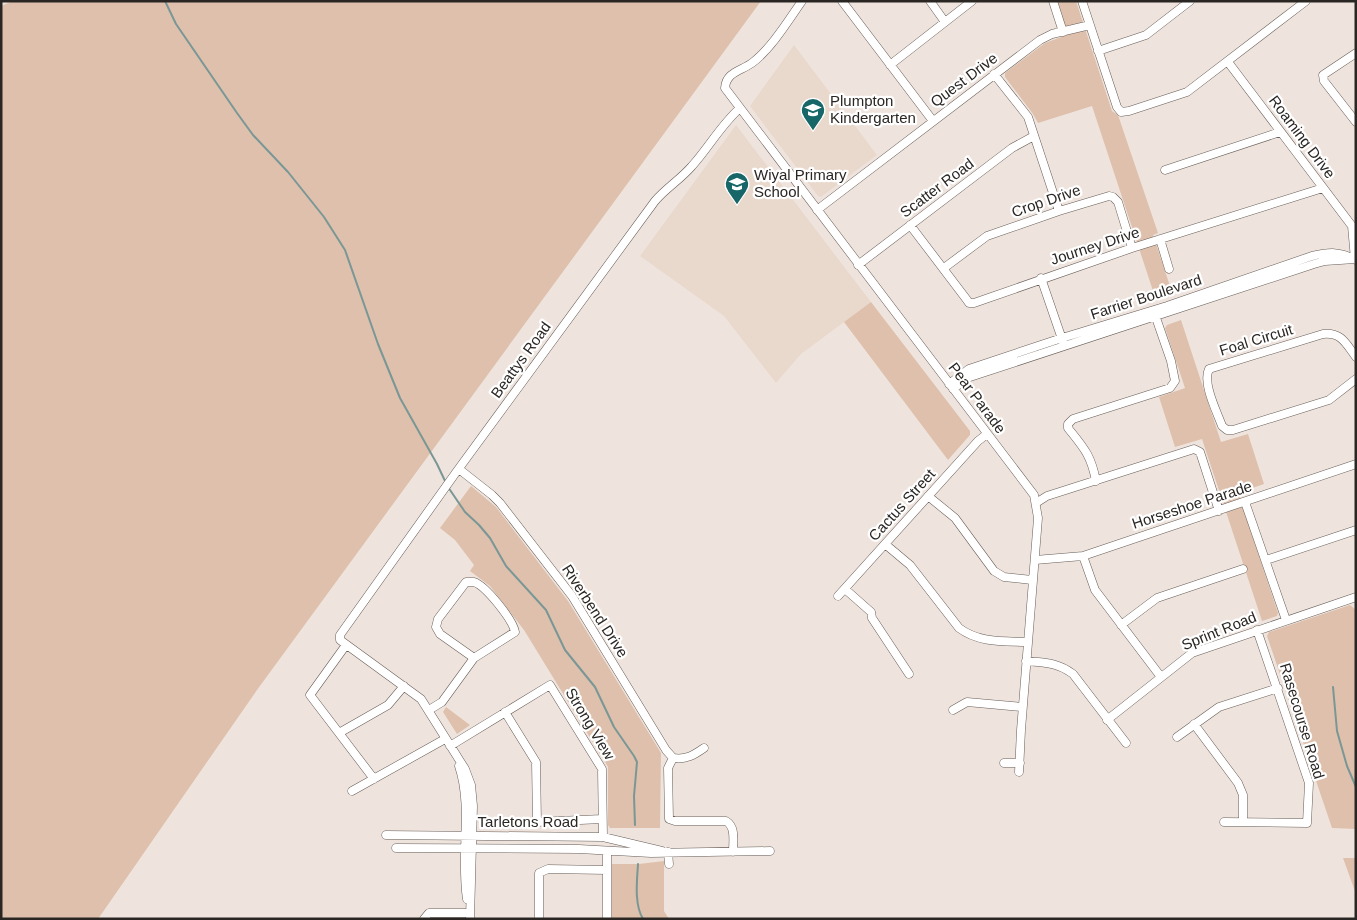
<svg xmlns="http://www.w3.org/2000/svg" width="1357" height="920" viewBox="0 0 1357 920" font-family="Arial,sans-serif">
	<rect width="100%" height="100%" fill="#efe4dd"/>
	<path fill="#e9d8cc" d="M794,45L877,155L821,197L818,196L750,106Z
		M736,125L871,302L801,354L776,383L724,316L640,256Z"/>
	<path fill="#dec0ac" d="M13,1H761L257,690L98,919H1V6Z
		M1053,1H1076L1112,111L1118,115L1158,233L1153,235L1173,295L1156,300L1092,106L1038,123L1033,114L1005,77V73L1045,43L1064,36Z
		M871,302L970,431V435L948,460L844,322Z
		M1181,320L1221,442L1248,434L1264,484L1238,493L1278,613L1277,616L1262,621L1202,439L1175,447L1159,397L1185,388L1165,328L1167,325Z
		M471,486L496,507L568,601L661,753L660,828H610L608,825V767L524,630L490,586L470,571L474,565L455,540L440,528Z
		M1350,605L1356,610V829L1332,828L1267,636L1269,632Z
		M446,707L470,725L457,734L443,712Z
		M1343,858H1356V894Z
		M664,861V911L669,919H612V864H639Z"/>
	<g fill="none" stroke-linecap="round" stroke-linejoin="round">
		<path stroke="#7a9796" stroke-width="2" d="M165,1L176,24L237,113L253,135L288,172L324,217L345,250L378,344L400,398L437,464L446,483
			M448,487L465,512L479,525L490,538L506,566L546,610L565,650L595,687L614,727L634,756L637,762L634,796L635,825
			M1333,687L1337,731L1347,766L1356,787
			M638,864C637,881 634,904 643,919"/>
		<g stroke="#665d57" stroke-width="9">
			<path id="minor" d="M802,1C788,21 771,49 752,63C741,71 726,72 725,88L1034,495L1038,518L1021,730L1019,772
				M842,1L933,121
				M930,1L945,22
				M1053,1L1063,32
				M1082,1L1117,107L1121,112L1129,111L1187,92L1306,1
				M1098,51L1146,35L1190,1
				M1356,53L1323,75L1324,81L1356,122
				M1228,62L1352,226L1355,259
				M890,65L972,1
				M994,74L1028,117L1059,211
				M1165,170L1280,132
				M817,210L1040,40L1052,34L1090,25
				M910,225L967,300L969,303H974L1132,248L1323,188
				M1160,239L1169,269
				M858,265L1012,148L1034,136
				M944,268L987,236L1059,211L1109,196L1113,197L1118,202L1132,248
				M1041,278L1063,342
				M1356,357C1346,344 1342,332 1323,334L1209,369C1202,383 1217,412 1222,426L1227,430H1233L1329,400L1356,379
				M949,384L969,369L1062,338L1167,306L1312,256C1329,252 1340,251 1356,260
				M953,389L967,378L1314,264L1325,261L1355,259
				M459,469L492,495L500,503L572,596L666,750L673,758
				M1096,481C1091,455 1084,448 1068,428V424L1073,419L1170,388L1175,381L1171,361L1154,312
				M928,496L955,518L994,571L1004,577L1032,580
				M1245,502L1286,620
				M1036,503L1047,496L1194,449L1200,452L1219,511
				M885,544L910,565L959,628C979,643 1003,641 1027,642
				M1083,556L1095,590L1161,677
				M1035,560L1083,556L1356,464
				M1266,560L1356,530
				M845,589L871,612L872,618L909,674
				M838,596L978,441L987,434
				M1121,625L1157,598L1243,569
				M346,645L310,695L374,779
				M1026,661C1045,663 1057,662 1073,674L1126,743
				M429,710L442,702L474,658L515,632C513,620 486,586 474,582C473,582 468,582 466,582L438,619L436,627L440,634L474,658
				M953,710L967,702L1022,707
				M505,712L536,762L537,822L602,819
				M1107,720L1192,653L1356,597
				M1194,724L1238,783L1243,795V822
				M339,733L388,705L404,686
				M1177,737L1219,707L1278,688
				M450,746L550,685L602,769L603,837
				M673,758L668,768L669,819L675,821H726C736,827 733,841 733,852
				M673,758C686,760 694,755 704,748
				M1004,763H1020
				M459,766C473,808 460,855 467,899
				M352,791L445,739
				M1224,822L1307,823L1309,783L1257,630
				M386,835L603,837L662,851
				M396,848L579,849L651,853L770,851
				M668,852L669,864
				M424,919L429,913H470
				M470,919L473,806L471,785L465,769L421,699L340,640V635L457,471L655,201C666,188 681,179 692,166C709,147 721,125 740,108
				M539,919V873L548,869L607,870
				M607,919V852"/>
		</g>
		<use href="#minor" stroke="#fff" stroke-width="8"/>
	</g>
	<defs>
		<g id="school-pin" transform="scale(1.25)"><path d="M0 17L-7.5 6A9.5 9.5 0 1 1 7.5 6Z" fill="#186768" stroke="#fff"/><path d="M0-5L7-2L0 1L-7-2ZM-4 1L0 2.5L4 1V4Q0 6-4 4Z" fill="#fff"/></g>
	</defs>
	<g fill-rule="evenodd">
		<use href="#school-pin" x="813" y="110"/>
		<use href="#school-pin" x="737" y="184"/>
	</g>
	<g text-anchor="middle" stroke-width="4.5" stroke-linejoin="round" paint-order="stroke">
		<g font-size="15" fill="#2a2623" stroke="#fff">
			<text transform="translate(964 80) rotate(-37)" y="5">Quest Drive</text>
			<text transform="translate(1302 137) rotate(53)" y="5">Roaming Drive</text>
			<text transform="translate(937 188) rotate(-37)" y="5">Scatter Road</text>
			<text transform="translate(1046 201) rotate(-19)" y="5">Crop Drive</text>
			<text transform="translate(1095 246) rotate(-18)" y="5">Journey Drive</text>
			<text transform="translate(1146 297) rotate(-18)" y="5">Farrier Boulevard</text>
			<text transform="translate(1256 340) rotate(-17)" y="5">Foal Circuit</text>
			<text transform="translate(521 360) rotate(-54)" y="5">Beattys Road</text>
			<text transform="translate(977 398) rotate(53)" y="5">Pear Parade</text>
			<text transform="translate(902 505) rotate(-48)" y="5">Cactus Street</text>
			<text transform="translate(1192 505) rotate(-18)" y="5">Horseshoe Parade</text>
			<text transform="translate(595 611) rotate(57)" y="5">Riverbend Drive</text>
			<text transform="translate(1219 631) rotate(-22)" y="5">Sprint Road</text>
			<text transform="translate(1302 721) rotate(73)" y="5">Rasecourse Road</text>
			<text transform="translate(590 724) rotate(59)" y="5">Strong View</text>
			<text x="528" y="827">Tarletons Road</text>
		</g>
		<g font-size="15" fill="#2a2623" stroke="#fff" text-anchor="start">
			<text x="830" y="106">Plumpton<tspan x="830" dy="17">Kindergarten</tspan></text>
			<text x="754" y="180">Wiyal Primary<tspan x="754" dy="17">School</tspan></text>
		</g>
	</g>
	<rect width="1357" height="920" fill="none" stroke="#2a2623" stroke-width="5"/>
</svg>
